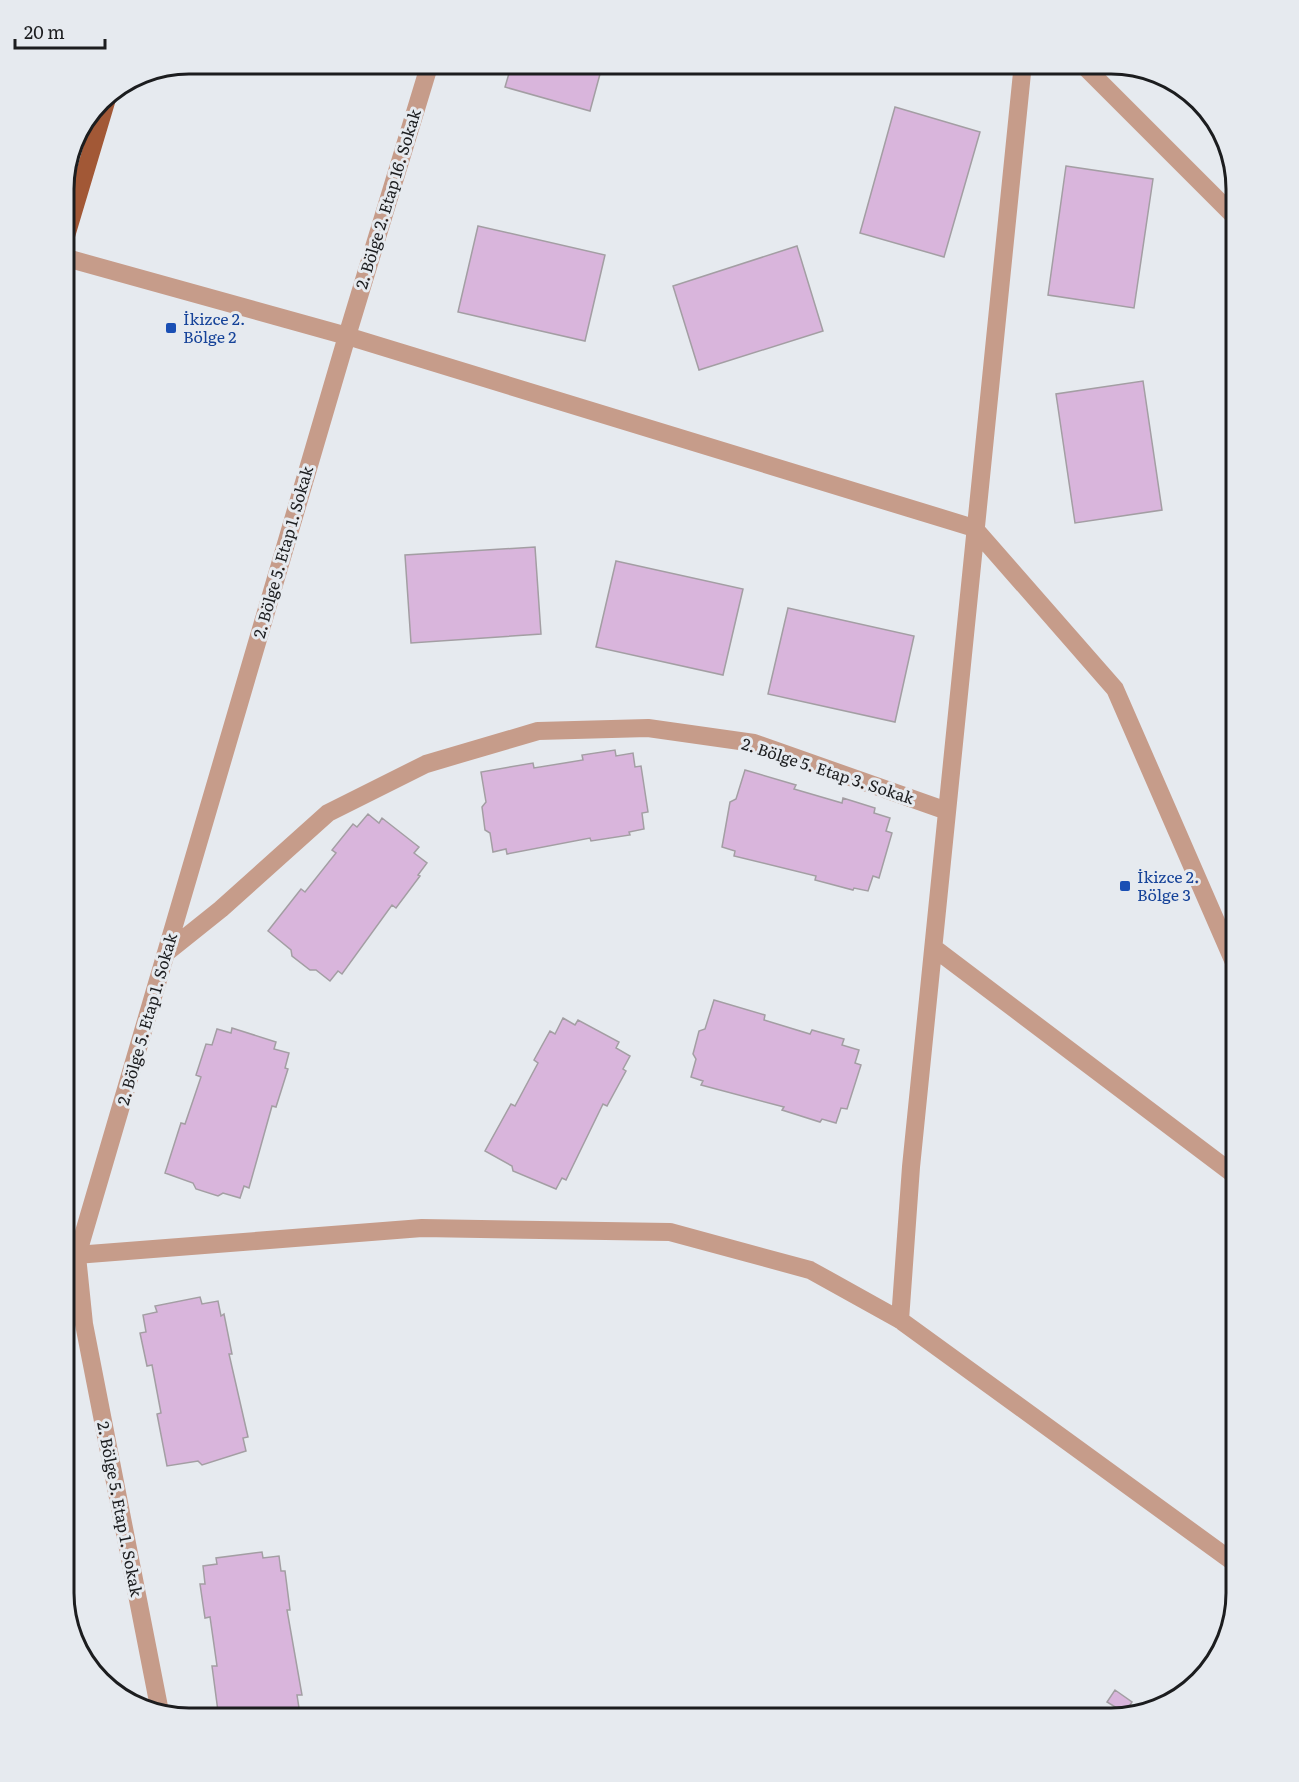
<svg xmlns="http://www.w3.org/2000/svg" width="1299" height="1782" viewBox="0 0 1299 1782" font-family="Literata,serif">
	<rect width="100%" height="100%" fill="#e6eaef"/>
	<path fill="#d9b5dc" stroke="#a39ea3" stroke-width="1.5" d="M512,63H603L590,111L505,87Z
		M895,107L980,132L944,257L860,233Z
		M1066,166L1153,179L1134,308L1048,295Z
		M478,226L605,255L585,341L458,312Z
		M797,246L823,331L699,370L673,286Z
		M1230,353H1236V440L1234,404L1229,405L1226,371H1231Z
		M1143,381L1162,510L1075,523L1056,394Z
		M1236,453V499L1233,454Z
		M535,547L541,634L411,643L405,555Z
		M616,561L743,589L723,675L596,647Z
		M788,608L914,636L895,722L768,694Z
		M615,750L616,756L633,753L635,767L641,766L648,812L642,813L644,829L629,832L630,835L591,841L590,838L507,854L506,849L493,852L490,833L485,830L482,807L486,802L481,772L533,763L534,768L583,760L582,755Z
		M745,770L796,785L794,789L842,803L843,798L875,808L874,813L890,818L886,831L892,833L879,878L873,876L868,891L854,888L853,890L815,880L816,876L734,856L735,851L722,847L730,802L736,799Z
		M368,814L379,823L382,818L419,847L414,853L427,863L418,875L420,876L396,908L392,905L342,974L338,971L330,981L316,970H310L292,956L291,950L268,931L301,889L305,892L336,853L332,850L353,824L357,827Z
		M714,1000L765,1015L764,1020L810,1034L812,1030L844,1039L842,1045L859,1050L855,1063L861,1065L847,1109L841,1108L836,1123L822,1119L820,1122L782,1110L784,1107L701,1085L703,1081L691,1077L696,1059L693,1054L699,1031L705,1029Z
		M563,1018L575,1025L578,1020L619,1042L616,1048L630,1056L623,1069L626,1071L607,1106L603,1104L566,1180L562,1178L556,1189L513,1171L512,1166L485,1151L511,1104L515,1106L538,1063L534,1060L550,1031L555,1034Z
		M232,1028L276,1042L274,1049L289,1053L285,1068L288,1069L276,1107L272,1106L249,1188L244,1186L240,1198L223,1193L218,1196L196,1189L193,1183L165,1173L181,1123L185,1124L201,1077L196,1075L206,1044L212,1045L217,1029L231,1033Z
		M200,1297L202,1304L218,1301L221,1316L224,1314L232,1354H229L248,1437L243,1438L246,1451L202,1465L198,1461L167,1466L157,1414L161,1413L152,1365L147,1366L140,1333L146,1332L143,1315L157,1312L155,1306Z
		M262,1552L263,1558L279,1556L281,1571H285L290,1610H287L302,1695H297L299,1708L257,1719L250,1715L219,1719L212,1666H217L210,1617L205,1618L200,1584H205L203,1566L217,1564L216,1558Z
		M63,1584H66L74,1624H71Z
		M1115,1690L1132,1702L1125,1713L1107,1702Z"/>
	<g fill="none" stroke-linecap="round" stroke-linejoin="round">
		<path stroke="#c69c8a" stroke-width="18" d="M1081,63L1236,218
			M63,257L347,336L974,528L1115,689L1236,967
			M934,948L1236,1176
			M166,953L221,909L328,813L426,764L538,731L648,728L754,743L947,811
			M63,1256L422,1228L670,1232L810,1270L900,1320L1236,1564
			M900,1320L911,1167L1023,63
			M160,1712L84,1324L77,1256L347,336L430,63"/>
		<path stroke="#a25836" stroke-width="18" d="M63,246L109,92"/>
	</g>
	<g fill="#1a4fb4" stroke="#e6eaef" stroke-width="2">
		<rect x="165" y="322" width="12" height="12" rx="3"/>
		<rect x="1119" y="880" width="12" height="12" rx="3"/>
	</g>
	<g text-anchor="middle" stroke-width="6" stroke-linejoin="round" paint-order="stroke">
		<g font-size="16" fill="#1c1d1f" stroke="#e6eaef">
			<text transform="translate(388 199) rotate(-73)" y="6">2. Bölge 2. Etap 16. Sokak</text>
			<text transform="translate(283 552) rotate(-74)" y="6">2. Bölge 5. Etap 1. Sokak</text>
			<text transform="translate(828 771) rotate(18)" y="6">2. Bölge 5. Etap 3. Sokak</text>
			<text transform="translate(147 1019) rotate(-74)" y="6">2. Bölge 5. Etap 1. Sokak</text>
			<text transform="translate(120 1509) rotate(79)" y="6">2. Bölge 5. Etap 1. Sokak</text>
		</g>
		<g font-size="16" fill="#164399" stroke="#e6eaef" text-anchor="start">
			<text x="183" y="325">İkizce 2.<tspan x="183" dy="18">Bölge 2</tspan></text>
			<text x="1137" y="883">İkizce 2.<tspan x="1137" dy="18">Bölge 3</tspan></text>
		</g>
	</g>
	<path d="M0 0H1299V1782H0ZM189 74H1111A115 115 0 0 1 1226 189V1593A115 115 0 0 1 1111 1708H189A115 115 0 0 1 74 1593V189A115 115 0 0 1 189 74Z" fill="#e6eaef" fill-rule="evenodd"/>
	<path fill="none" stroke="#1c1d1f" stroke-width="3" d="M189 74H1111A115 115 0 0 1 1226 189V1593A115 115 0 0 1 1111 1708H189A115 115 0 0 1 74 1593V189A115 115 0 0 1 189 74Z"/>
	<path d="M15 39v9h90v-9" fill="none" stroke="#1c1d1f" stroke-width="3"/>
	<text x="24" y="39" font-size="18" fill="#1c1d1f" stroke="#e6eaef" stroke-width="4.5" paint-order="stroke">20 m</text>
</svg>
